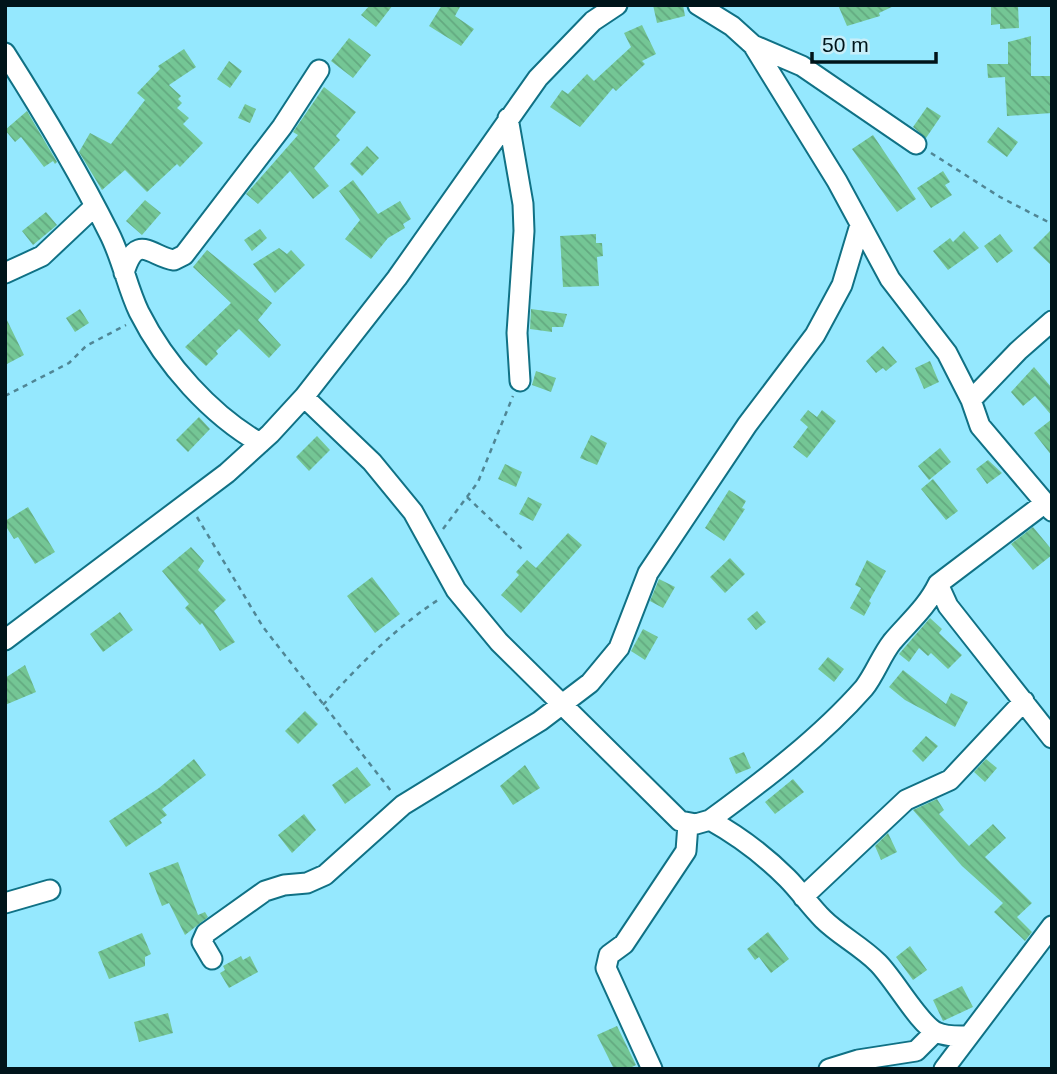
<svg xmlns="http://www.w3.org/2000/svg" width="1057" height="1074" viewBox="0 0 1057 1074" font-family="Helvetica,sans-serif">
	<defs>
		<pattern id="building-back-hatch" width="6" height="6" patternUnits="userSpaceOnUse" patternTransform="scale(1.75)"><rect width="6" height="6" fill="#74c695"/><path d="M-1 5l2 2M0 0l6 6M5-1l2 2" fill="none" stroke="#63a980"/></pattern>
	</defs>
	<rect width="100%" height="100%" fill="#95e8fe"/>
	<path fill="url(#building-back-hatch)" d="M370,5H393L376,27L361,15Z
		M442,5H461L455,16L474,29L461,46L429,26Z
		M653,5H683L685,16L657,23Z
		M838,5H896L879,13L880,16L847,26Z
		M1018,6L1019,28L1000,29V24L991,25V7Z
		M642,25L656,54L642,61L645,64L616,91L613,88L580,127L550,107L562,90L568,94L587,74L594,81L631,47L624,33Z
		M1031,36V76H1052V113L1007,116L1005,77L988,78L987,64H1008V42Z
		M349,38L371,55L353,78L331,61Z
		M184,49L196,67L169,85L181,96L178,99L182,103L177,108L189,118L183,124L203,143L180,167L177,164L147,192L125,170L102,190L79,152L90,133L111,144L145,100L137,93L160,69L158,66Z
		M229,61L242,71L230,88L217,79Z
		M324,87L356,112L336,136L340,140L314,168L329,186L313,199L290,171L258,204L246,194L298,135L293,132Z
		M245,104L256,109L250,123L238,118Z
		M927,107L941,116L926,138L913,127Z
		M27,111L57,162L55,164L53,161L44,167L21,137L15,142L5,130Z
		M998,127L1018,142L1007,157L987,142Z
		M873,135L916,199L897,212L852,149Z
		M367,146L379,158L362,176L350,164Z
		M943,171L950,182L945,185L952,195L931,208L917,188Z
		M353,180L378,214L400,201L411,219L403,224L405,228L388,238L371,259L345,239L360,220L339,191Z
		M145,200L161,213L142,235L126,221Z
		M46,212L57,225L33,245L22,231Z
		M260,229L267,238L252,251L244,240Z
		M1052,229V266L1033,248Z
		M964,231L979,248L948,270L933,251L950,238L953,242Z
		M596,234V243H602L603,256L597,257L599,286L563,287L560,236Z
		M1000,234L1013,251L997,263L984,246Z
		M279,248L287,254L291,250L305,265L275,293L253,264Z
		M207,250L272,303L258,320L281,345L269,358L239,329L216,351L218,354L206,366L185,347L231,303L193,267Z
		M80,309L89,323L75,332L66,318Z
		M531,309L567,314L563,327H552V332L530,329Z
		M5,316L24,355L5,365Z
		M883,346L897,362L886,371L883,368L876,373L866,361Z
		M930,361L939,382L924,389L915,368Z
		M1034,367L1052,388V416L1035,396L1023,406L1011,392Z
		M536,371L556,378L551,392L532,385Z
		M808,410L817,417L822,410L836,421L807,458L793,447L808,427L800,420Z
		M199,417L210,429L188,452L176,440Z
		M1052,419V456L1034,433Z
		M591,435L607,443L597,465L580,458Z
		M317,436L330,450L309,471L296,457Z
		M940,448L951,462L929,480L918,466Z
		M988,460L1002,473L987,484L976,469Z
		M505,464L522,472L516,487L498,479Z
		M933,479L958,511L946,520L921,489Z
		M729,490L746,501L742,508L745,509L724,541L705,528Z
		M528,497L542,504L533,521L519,514Z
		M28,507L55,552L35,564L18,537L14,539L5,525V521Z
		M1033,527L1052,550V555L1033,570L1011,544Z
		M568,533L582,545L521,613L501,595L519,575L516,572L527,560L536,568Z
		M191,547L204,561L198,570L226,600L214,611L235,642L220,651L202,623L200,625L185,608L189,604L162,571Z
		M730,558L745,574L725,593L710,577Z
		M867,560L886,571L869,601L871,603L864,616L850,608L861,588L855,585Z
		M372,577L400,614L375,633L347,596Z
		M659,579L675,587L663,608L650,601Z
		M757,611L766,622L756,630L747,619Z
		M120,612L133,630L103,652L90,634Z
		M930,618L942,629L939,633L962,655L948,669L931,653L928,656L919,648L909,662L899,654Z
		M643,629L658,637L645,660L631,651Z
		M828,657L844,669L834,682L818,669Z
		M25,665L36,692L5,705V678Z
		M903,670L946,704L951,693L968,702L955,727L905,700L889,687Z
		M305,711L318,724L298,744L285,731Z
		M926,736L938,746L923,762L912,751Z
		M744,752L751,768L736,774L729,758Z
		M194,759L206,775L162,809L167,815L160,820L162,823L126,847L109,821L159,788Z
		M986,759L997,768L985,782L974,772Z
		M525,765L540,788L513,805L500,786Z
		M357,767L371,785L345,804L332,785Z
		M793,779L804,792L775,814L765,802Z
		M937,799L944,810L939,814L969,846L993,824L1006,838L985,857L1032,903L1017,917L1032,932L1025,941L994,912L1003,903L962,866L913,810Z
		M304,814L316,830L292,853L278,835Z
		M888,833L897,852L881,860L875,846Z
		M178,862L198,915L205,912L208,917L185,935L169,903L162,906L149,873Z
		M768,932L789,959L771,973L759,957L755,960L747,949Z
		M142,933L151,954L145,957V966L109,979L98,952Z
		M910,946L927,970L913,980L896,957Z
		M241,956L243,960L250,956L258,972L229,988L220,973L225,970L223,966Z
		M962,986L973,1007L943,1021L933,1000Z
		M168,1013L173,1033L139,1042L134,1022Z
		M617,1026L636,1065L628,1069H614L597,1035Z"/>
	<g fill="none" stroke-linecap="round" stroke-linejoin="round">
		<g stroke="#107185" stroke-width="23">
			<path id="minor" d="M698,5L732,26L753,45L837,181L890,279L947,353L971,400L980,426L1052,511
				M753,45L802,66L916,144
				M5,53C42,111 78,171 109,233C122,258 127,287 139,312C165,364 211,415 260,443
				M508,118L523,204L524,231L517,333L520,381
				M5,273L42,256L95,206
				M124,273C136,231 152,257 174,260L184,255L282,127L319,70
				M304,397L372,462L413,512L456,590L499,642L680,821L696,824L710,820C737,835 765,856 787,878C800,891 810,906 823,919C839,935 861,946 878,963C895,980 919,1024 936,1032C946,1037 957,1036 968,1036
				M971,400L1018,351L1052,321
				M938,584L948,606L1052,738
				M5,640L227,473L270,434L304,397L397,278L538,78L593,21L617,5
				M710,820C763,781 820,738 864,688C875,674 881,656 892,642C908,623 927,607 938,584L1045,503
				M803,897L906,800L950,780L1024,701
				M5,903L50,890
				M212,959L202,942L206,933L265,891L284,885L307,883L325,875L403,805L540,721L590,683L619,648L648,573L747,425L815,335L842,285L860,225
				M652,1069L606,968L609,955L624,944L686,851L688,824
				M829,1069L858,1060L916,1051L935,1032
				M944,1069L1052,926"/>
		</g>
		<path stroke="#508695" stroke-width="2.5" stroke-dasharray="5 5" stroke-linecap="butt" d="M931,153L1000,197L1052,224
			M5,396L69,363L86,346L126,325
			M467,497L522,549
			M197,517L263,627L391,791
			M443,529L478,482L513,396
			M323,705C359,665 396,627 441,598"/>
		<use href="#minor" stroke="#fff" stroke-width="19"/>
	</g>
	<rect width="1057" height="1074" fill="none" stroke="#00141a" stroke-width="14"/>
	<path d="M812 52v10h124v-10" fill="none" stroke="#00141a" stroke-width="3.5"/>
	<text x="822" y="52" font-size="21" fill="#00141a" stroke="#c7eef9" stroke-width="5" paint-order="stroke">50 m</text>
</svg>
